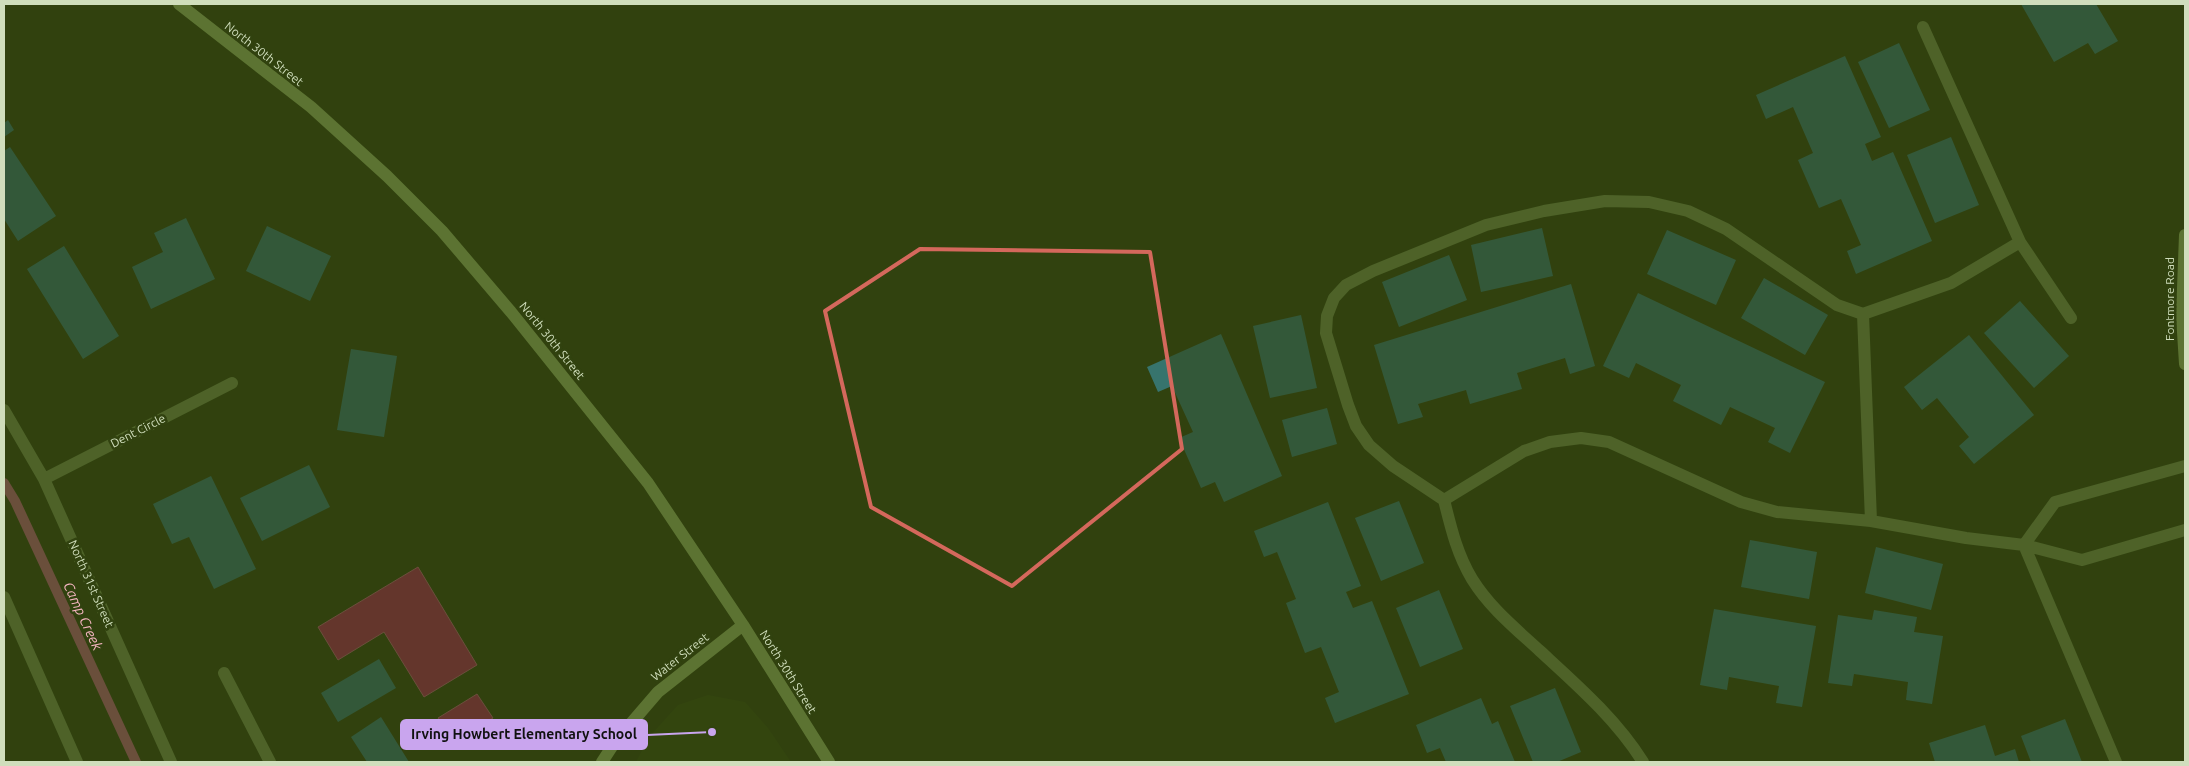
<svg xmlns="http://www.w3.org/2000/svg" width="2189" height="766" viewBox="0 0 2189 766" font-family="Ubuntu,sans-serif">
	<rect width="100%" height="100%" fill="#31420f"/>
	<path fill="#364a0f" d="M708,695L745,702L768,728L791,762H636L649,737L678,705Z"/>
	<path fill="#a32951" stroke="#b05f71" d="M418,567L477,665L424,697L384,632L338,660L318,627Z
		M477,694L493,718L455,743L438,718Z"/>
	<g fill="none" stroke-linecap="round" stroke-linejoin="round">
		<path stroke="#b05f71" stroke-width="10" d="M4,483L15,501L136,762"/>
	</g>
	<path fill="#37746d" d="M2021,4H2096L2118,41L2095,54L2088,43L2054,62Z
		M1899,43L1930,110L1889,128L1858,62Z
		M1845,56L1881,137L1865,144L1872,161L1893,152L1932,241L1856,274L1847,251L1861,245L1841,199L1819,208L1798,160L1813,153L1793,107L1766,119L1756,95Z
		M8,120L14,130L4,137V123Z
		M1951,137L1979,205L1935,223L1907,155Z
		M10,147L56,216L18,241L4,219V151Z
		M186,218L215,279L151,309L132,267L163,252L154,233Z
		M267,226L331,256L310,301L246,271Z
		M1542,228L1553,276L1481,292L1471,245Z
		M1667,230L1736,260L1716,305L1647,274Z
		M64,246L119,336L83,359L27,269Z
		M1449,255L1467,300L1399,327L1382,282Z
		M1764,278L1828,315L1805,355L1741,318Z
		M1571,284L1595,366L1570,374L1565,358L1517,373L1522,389L1470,404L1466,390L1418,404L1423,417L1398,424L1374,345Z
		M1638,293L1825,382L1790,453L1768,442L1775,428L1730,407L1721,425L1673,401L1681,385L1636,363L1629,378L1603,366Z
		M2020,301L2069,356L2034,388L1984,333Z
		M1301,315L1317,388L1270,398L1253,326Z
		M1221,334L1282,476L1224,502L1215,482L1201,488L1179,438L1193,432L1172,386L1158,392L1147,367Z
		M1969,335L2034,415L1974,464L1959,446L1969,437L1937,398L1922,410L1904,387Z
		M351,349L397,356L384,437L337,430Z
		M1327,408L1337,444L1292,457L1282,420Z
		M309,465L330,507L262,541L240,498Z
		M211,476L256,569L214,589L189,537L172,544L153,504Z
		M1399,501L1424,563L1381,581L1355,518Z
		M1328,502L1361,586L1346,592L1353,608L1372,601L1409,694L1335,723L1325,698L1339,692L1321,647L1305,653L1286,603L1296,599L1277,552L1264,557L1254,531Z
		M1750,540L1817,552L1809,599L1741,587Z
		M1876,547L1943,564L1931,610L1865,593Z
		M1439,590L1463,649L1420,667L1396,608Z
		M1714,609L1816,626L1802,707L1776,703L1779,686L1729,677L1727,690L1700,685Z
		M1874,610L1917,617L1914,632L1943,636L1932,704L1906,700L1908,682L1854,674L1852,686L1828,683L1838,615L1872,620Z
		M379,659L396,688L338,722L321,693Z
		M1555,688L1581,752L1557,762H1533L1510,706Z
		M1481,698L1492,724L1498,721L1515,762H1446L1440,748L1427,753L1416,725Z
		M381,717L409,762H367L351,737Z
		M2065,719L2082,762H2031L2021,736Z
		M1985,725L1995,756L2015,749L2019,762H1935L1929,743Z"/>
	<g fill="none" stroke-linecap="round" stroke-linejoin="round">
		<path stroke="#718a48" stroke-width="12" d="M2020,242L2071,318
			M1863,314L1871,521
			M4,410L44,479L171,762
			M44,479L232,383
			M1444,500L1393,466L1369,445L1356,426L1348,405L1326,333L1327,316L1334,298L1346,285L1373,271L1486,225L1544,211L1605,201L1649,202L1688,211L1726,229L1837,305L1863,314L1951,283L2020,242L1923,27
			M2024,545L2116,762
			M2024,545L2055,502L2185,466
			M4,597L77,762
			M224,673L270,762
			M1643,762C1616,719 1577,685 1540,651C1515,628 1490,608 1472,579C1457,554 1451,528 1444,500L1524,451L1550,442L1581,438L1609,442L1741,502L1777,512L1871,521L1966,538L2024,545L2082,560L2185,530"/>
		<path stroke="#91b05e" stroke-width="12" d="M179,4L311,107L387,176L442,231L511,312L648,483L743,625L829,762
			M2185,235L2182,316L2185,364
			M602,762L615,742L658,692L743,625"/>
	</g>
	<path d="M0 0H2189V766H0ZM920,249L1150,252L1182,449L1012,586L871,507L825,311Z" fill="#31420f" fill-opacity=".55" fill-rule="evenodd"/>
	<path fill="none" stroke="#d4685c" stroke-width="4" stroke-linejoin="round" d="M920,249L1150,252L1182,449L1012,586L871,507L825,311Z"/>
	<g text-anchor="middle" stroke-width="5" stroke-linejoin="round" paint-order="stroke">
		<g font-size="12" fill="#d0debc" stroke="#31420f">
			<text transform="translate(264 54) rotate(38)" y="4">North 30th Street</text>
			<text transform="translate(2170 299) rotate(-90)" y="4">Fontmore Road</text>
			<text transform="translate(552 341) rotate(51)" y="4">North 30th Street</text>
			<text transform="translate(138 431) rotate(-27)" y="4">Dent Circle</text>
			<text transform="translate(91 584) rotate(66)" y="4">North 31st Street</text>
			<text transform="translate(680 657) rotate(-38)" y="4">Water Street</text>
			<text transform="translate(788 672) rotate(58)" y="4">North 30th Street</text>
		</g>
		<g font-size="14" font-style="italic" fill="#f5b5c1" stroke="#31420f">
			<text transform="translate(83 616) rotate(65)" y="5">Camp Creek</text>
		</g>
	</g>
	<path fill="none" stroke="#c9a5ee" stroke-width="2" d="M712 732L647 735"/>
	<circle fill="#c9a5ee" stroke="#31420f" stroke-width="2" cx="712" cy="732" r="5"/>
	<rect fill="#c9a5ee" stroke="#c9a5ee" stroke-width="2" x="401" y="720" width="246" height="29" rx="5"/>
	<g font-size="14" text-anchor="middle" font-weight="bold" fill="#111">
		<text x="524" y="739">Irving Howbert Elementary School</text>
	</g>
	<rect width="2189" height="766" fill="none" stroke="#d0debc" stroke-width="10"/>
</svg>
